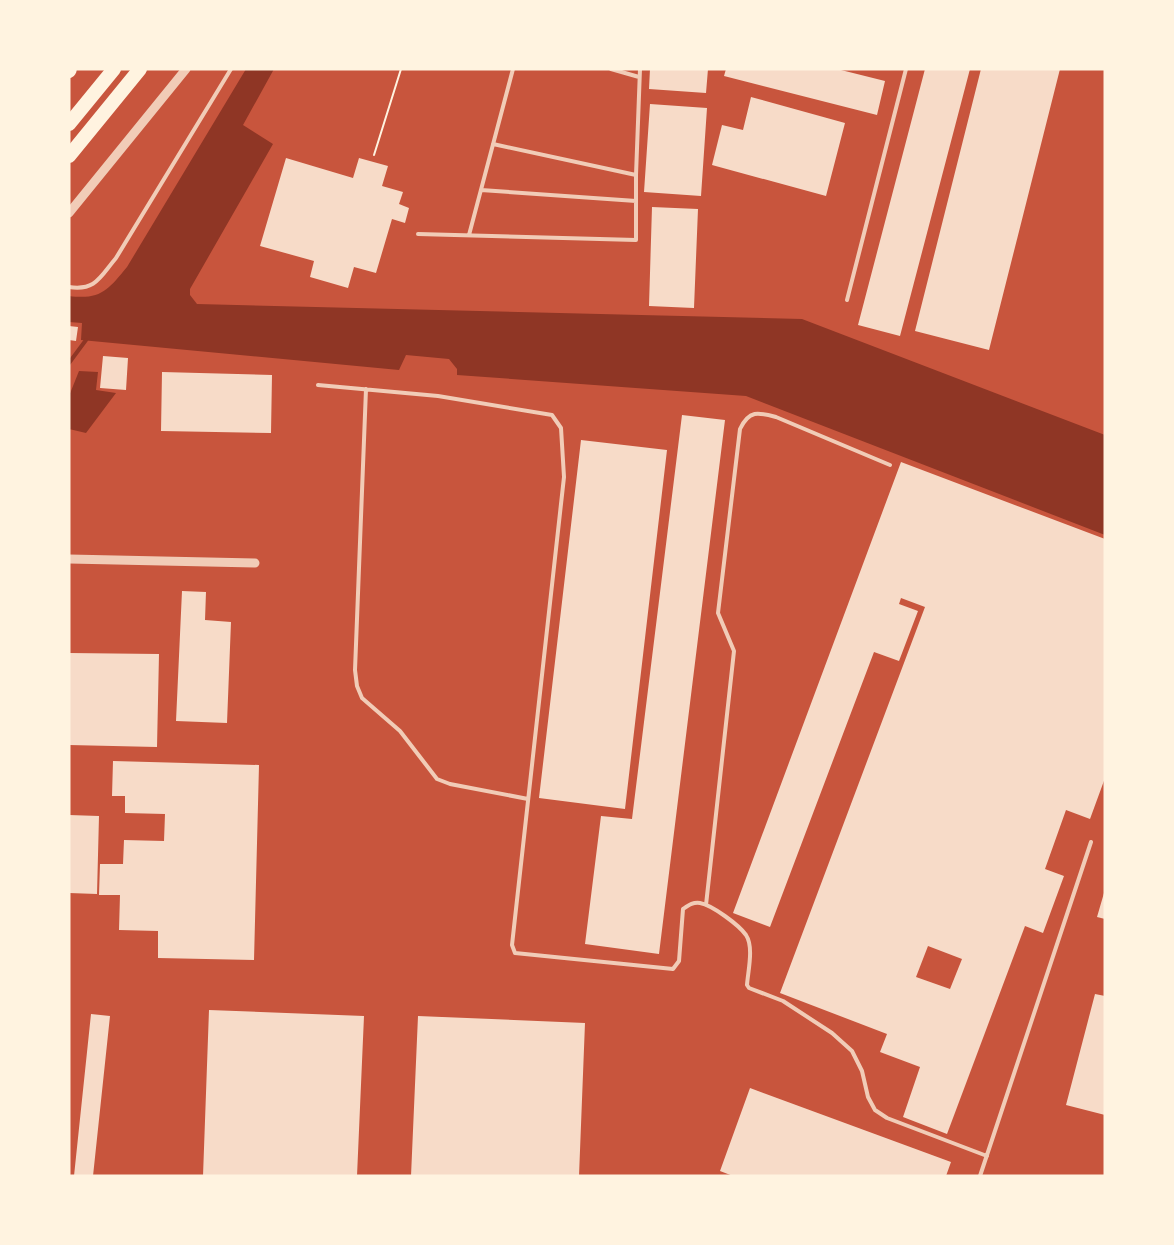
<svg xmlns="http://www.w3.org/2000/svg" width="1174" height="1245" viewBox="0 0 1174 1245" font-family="'Space Grotesk',sans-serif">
	<rect width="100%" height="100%" fill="#c8553d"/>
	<path fill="#8f3625" d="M246,69H274L243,125L273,144L190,289V295L197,304L802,319L1105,435V535L746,396L457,375V369L449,359L406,355L399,370L81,340L82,323L69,322V296C101,300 108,290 127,267Z
		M79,371L98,372L96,390L116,393L86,433L69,429V396Z"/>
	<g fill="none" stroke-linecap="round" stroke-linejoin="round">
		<path stroke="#8f3625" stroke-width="4" d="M69,363L86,340"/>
	</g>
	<path fill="#f7dbc8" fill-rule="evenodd" d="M650,69H708L706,93L649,89Z
		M726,69H837L885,81L877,115L724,76Z
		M925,69H970L900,336L858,325Z
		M981,69H1060L989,350L915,331Z
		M751,97L845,123L826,196L712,165L722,125L743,130Z
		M650,104L707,108L701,196L644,192Z
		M286,158L353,178L359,158L388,166L382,186L403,192L399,204L409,208L405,223L392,219L376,273L354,267L348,288L310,277L314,261L260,246Z
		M652,207L698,209L694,308L649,306Z
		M69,326L78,327L76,341L69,340Z
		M103,356L128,358L126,390L100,388Z
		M162,372L272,375L271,433L161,431Z
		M682,415L725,420L659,954L585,944L601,816L632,819Z
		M581,440L667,450L625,809L539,798Z
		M901,462L1105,539V778L1090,819L1066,810L1045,869L1064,876L1043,933L1025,926L947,1134L903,1117L920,1067L880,1052L887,1034L780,993L925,607L901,598L899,604L918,611L899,661L874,652L770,927L733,913ZM928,946L962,959L950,989L916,977Z
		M182,591L206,592L205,620L231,622L227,723L176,721Z
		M69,653L159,654L157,747L69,745Z
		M113,761L259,765L254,960L158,958V931L119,930L120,895H99L100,864H123L124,840L164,841L165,814L125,813V796H112Z
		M69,815L99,816L97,894L69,893Z
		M1104,893H1105V919L1097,917Z
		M1095,994L1105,996V1115L1066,1105Z
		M209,1010L364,1016L357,1176H203Z
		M91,1014L110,1016L93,1176H74Z
		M418,1016L585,1023L579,1176H411Z
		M750,1088L951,1162L946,1176H733L720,1171Z"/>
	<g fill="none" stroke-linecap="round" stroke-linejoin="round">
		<path stroke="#fff3e0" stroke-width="2" d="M374,155L401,69"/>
		<path stroke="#f1ccb7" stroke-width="4" d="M611,69L639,77
			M493,144L636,175L640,69
			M481,190L636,201
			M418,234L636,240V175
			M469,235L513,69
			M69,287C96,291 100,277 116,258L231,69
			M847,300L906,69
			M318,385L438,396L552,415L561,428L564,477L512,945L515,953L673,969L679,961L683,909C689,905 693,902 700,903C712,905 739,925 746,935C754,947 748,971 747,985L749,988L783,1001L832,1033L852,1051L862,1071L868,1097L875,1110L887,1118L987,1156
			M366,389L355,670L357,686L362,698L400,731L437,779L450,784L528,799
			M706,905L734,651L718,613L740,429C749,410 758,412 776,417L890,465
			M980,1176L1091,842"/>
		<path stroke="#f1ccb7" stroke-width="9" d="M69,213L186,69
			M69,559L255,563"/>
		<path stroke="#fff3e0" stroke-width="14" d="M69,71L70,69
			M69,124L114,69
			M69,156L140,69"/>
	</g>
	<rect width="1174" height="1245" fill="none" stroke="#fff3e0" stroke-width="141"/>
</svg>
